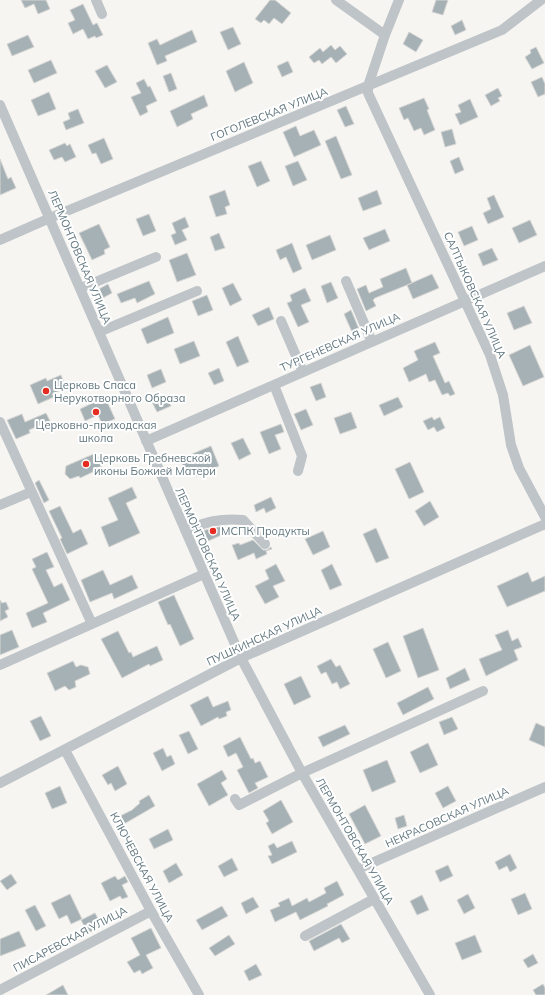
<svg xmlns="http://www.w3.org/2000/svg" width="545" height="995" viewBox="0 0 545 995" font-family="Mulish,sans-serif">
	<rect width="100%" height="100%" fill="#f6f5f2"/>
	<path fill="#a5b1b4" stroke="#d7d6d4" d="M21,0H46L50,9L38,14L34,4L25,8Z
		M270,0H275L291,13L282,24L274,18L269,24L264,20L261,23L255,19Z
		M436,0H448L443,15L432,12Z
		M83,4L93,25L97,23L103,35L96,38L95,36L88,39L83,29L73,34L68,23L75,20L70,10Z
		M462,20L466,30L455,35L451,26Z
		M233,27L241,44L228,50L220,32Z
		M192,30L197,42L165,56L167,61L157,65L148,43L157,39L160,45Z
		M409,32L423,40L416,52L403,44Z
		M28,35L34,47L12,56L7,44Z
		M331,45L335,50L340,46L347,54L336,63L331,57L322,64L319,60L314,63L309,57L320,48L323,52Z
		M536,47L544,63L532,69L525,57L531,53L530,50Z
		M51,60L57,73L34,83L28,70Z
		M288,61L293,72L282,77L277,66Z
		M244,62L253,83L235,92L226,71Z
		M107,65L117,82L105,88L95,71Z
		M171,73L177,89L169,92L163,76Z
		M542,77L545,84V94L538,97L531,82Z
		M144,79L148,87L150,86L157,101L146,106L148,112L140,116L131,97L141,93L136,83Z
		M498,88L502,96L498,98L500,101L491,106L485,95Z
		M49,92L56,109L38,116L31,100Z
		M204,95L208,106L191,114L193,119L177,127L170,111Z
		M424,98L429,109L427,110L435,130L424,135L421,128L414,131L408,118L404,120L399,108Z
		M470,99L478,117L460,125L455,114L461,112L458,105Z
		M346,106L354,124L345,127L337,110Z
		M78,109L84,123L66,130L63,122L70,119L68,113Z
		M296,126L300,136L314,130L321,145L294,157L283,132Z
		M452,129L456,144L445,147L441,132Z
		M336,136L352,175L341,179L325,141Z
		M104,138L113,159L101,164L96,153L92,154L88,145Z
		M65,143L67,146L70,144L76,157L65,162L62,157L54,160L49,150Z
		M459,157L464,170L455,174L450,161Z
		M0,159L8,179L11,177L16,188L0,195Z
		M261,161L270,181L257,187L248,166Z
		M298,161L307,180L293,186L285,166Z
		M225,190L230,205L225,207L227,214L216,217L209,196Z
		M377,190L382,204L363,211L358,198Z
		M494,195L504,217L488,224L483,213L491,209L487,198Z
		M149,214L156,231L143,236L136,219Z
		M185,217L189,227L182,230L187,240L175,245L171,235L176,233L172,223Z
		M530,220L537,235L519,243L512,228Z
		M99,224L110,247L104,250L105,254L92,260L79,233Z
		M472,226L478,240L464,246L458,232Z
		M385,229L390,241L369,250L363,238Z
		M219,233L225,248L215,251L210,237Z
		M330,235L336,250L312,260L306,245Z
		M292,243L302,269L293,273L286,257L280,260L276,250Z
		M492,248L498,260L483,266L478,254Z
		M187,253L196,275L177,282L169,260Z
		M406,268L412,283L375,298L373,300L376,306L366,311L357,289L366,285L369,293L383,287L380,279Z
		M432,274L439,288L413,299L407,285Z
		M149,281L155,294L137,303L135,298L121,303L117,294Z
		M331,282L338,298L327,303L321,286Z
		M233,283L242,300L230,306L222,288Z
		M108,284L112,293L103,298L99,289Z
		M305,288L311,301L301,305L309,322L298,327L287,303L292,301L290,295Z
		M207,295L213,310L198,316L192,301Z
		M524,306L532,323L514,330L507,313Z
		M269,307L274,319L258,326L252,315Z
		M351,310L359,329L352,332L344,314Z
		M168,317L174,333L147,344L141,329Z
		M238,336L249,362L237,367L226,342Z
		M194,341L200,356L180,364L174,349Z
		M435,342L440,353L433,356L445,383L449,381L455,394L450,396L448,393L442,395L435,380L429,382L426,374L409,382L403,368L418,360L414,351Z
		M530,345L544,377L523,386L509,355Z
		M219,368L224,381L214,385L208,373Z
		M161,369L166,382L152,388L147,375Z
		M61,375L66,388L52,394L54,397L38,404L30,385L46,378L47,381Z
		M321,383L326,397L316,401L310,387Z
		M157,395L158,399L166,395L171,406L157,412L150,398Z
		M105,397L115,419L102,424L98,415L85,421L80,409Z
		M398,397L403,407L384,416L379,405Z
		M306,409L313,425L301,430L294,414Z
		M351,412L357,428L340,434L334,418Z
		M46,413L50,421L29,430L30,433L16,439L7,420L22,414L25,422Z
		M432,417L434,420L440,417L445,428L437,432L434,427L428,430L423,421Z
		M281,424L284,432L275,435L281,449L269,454L260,432Z
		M243,438L251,454L239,460L231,443Z
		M211,446L219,466L194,477L191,471L186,473L180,459Z
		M96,453L102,466L94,469L95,471L80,478L79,476L70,479L65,474L66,466Z
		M410,462L424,492L409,499L395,469Z
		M39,480L49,500L44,503L35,483Z
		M132,487L137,498L126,503L140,533L109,547L101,527L118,520L108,498Z
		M271,497L276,508L266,513L264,508L256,512L254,505Z
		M430,501L439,517L424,526L415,511Z
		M60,506L73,533L81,529L88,544L67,554L60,539L62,538L49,511Z
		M223,526L226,533L206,542L201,531Z
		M376,528L389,558L376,563L363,534Z
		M323,531L330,547L313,555L305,539Z
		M253,540L263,550H267L271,547L272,549L266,551L267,554L256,559L254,553L238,560L232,545L239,543L240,545Z
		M47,552L54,567L46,570L54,587L62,583L70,600L43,613L47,622L32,628L26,613L48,603L32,569L36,567L32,559Z
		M276,564L285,581L273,586L279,597L265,604L255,586L269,579L265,570Z
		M332,564L342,585L330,590L321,570Z
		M103,570L110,585L132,575L138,588L114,599L112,593L90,602L81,580Z
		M528,572L532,582L545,576V591L507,607L497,586Z
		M174,595L194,639L180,646L170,624L168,625L158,602Z
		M0,600L2,603L6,602L9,609L5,611L8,617L0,621Z
		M423,628L439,670L418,678L403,636Z
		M12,630L19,647L0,655V635Z
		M508,630L512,641L518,638L522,647L514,650L518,660L486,676L479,659L502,650L495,635Z
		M118,631L129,653L131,652L133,657L157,646L163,660L150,666L149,664L122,678L101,639Z
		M388,642L401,671L386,678L373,649Z
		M331,659L336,667L340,665L350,684L340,689L337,682L332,684L326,672L321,674L317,666Z
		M73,661L76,667L81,665L88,667L90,674L75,681L76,687L69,690L65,686L55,691L47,673Z
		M465,668L470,680L450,689L446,678Z
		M301,676L311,697L294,705L284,684Z
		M428,687L434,699L403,715L397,703Z
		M208,696L213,707L228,701L231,710L226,712L227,716L219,719L218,717L201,726L190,705Z
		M41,716L51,736L40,741L30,721Z
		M452,717L458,729L444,735L439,722Z
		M536,723L545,727V747L529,740Z
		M345,725L350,734L323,747L318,737Z
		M189,731L198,749L188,754L179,735Z
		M240,737L251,759L253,758L255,763L260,761L268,777L255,783L258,788L249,793L237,770L243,767L236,753L228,757L223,746Z
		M428,743L438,765L420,773L410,752Z
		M163,748L167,757L171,755L175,764L162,771L153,753Z
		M387,760L396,782L372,792L363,770Z
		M118,766L127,784L115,791L111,783L108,785L102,775Z
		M222,770L227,779L221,783L228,795L209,806L197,784Z
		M60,786L67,803L52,809L45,793Z
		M448,786L456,801L443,808L435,793Z
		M149,795L155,806L124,824L120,816L132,810L140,803L139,801Z
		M281,800L293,822L272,834L266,823L269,821L263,811Z
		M365,805L381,836L365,844L349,814Z
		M404,815L407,826L398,829L395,818Z
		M168,829L173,840L154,849L149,839Z
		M292,841L297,852L272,864L268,856L272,855L268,846L274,843L277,848Z
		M510,854L517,868L510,872L507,866L499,870L495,862Z
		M232,858L238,870L224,877L218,866Z
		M176,863L183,875L169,883L163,871Z
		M448,865L453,876L440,882L435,871Z
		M11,874L17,883L7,890L0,881Z
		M115,876L118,880L125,876L128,882L122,885L128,897L122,899L120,896L110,901L101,883Z
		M337,881L344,895L327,904L328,906L300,920L296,912L275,922L270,910L280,906L278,903L289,898L292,906L307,898L309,902L326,893L324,888Z
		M525,893L532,909L518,915L511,899Z
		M70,894L82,919L71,924L67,915L59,919L51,903Z
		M468,894L475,908L464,914L457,900Z
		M422,895L429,910L417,915L410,901Z
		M253,897L259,907L246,914L241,903Z
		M35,905L46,926L36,931L25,910Z
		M222,906L228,916L202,930L196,920Z
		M95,913L102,926L88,933L81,920Z
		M341,924L350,939L342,943L339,938L314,951L309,941Z
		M151,928L161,948L146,955L153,968L142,974L140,970L134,973L127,962L140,955L131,938Z
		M19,931L26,946L0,956V939Z
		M229,935L235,944L215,956L209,948Z
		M475,935L482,952L462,960L455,943Z
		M533,954L538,963L528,968L523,960Z
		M256,964L262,975L249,981L244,971Z
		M543,984L545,988V995H536L533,990Z
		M63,985L68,995H46Z"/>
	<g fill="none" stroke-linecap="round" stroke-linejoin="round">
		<path stroke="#bec4c7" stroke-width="10" d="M96,0L102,14
			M336,0L385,35
			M399,0L385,35L368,86V93L490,355L503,395L511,445L519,468L545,517
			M0,105L241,658L302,773L430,995
			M0,240L50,218L502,30L541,0
			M346,281L372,342
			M81,288L156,257
			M281,321L303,372
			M99,332L197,291
			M274,385L302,456L298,471
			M0,422L92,624
			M146,441L545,266
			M0,505L31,492
			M185,530C207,522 219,518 243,520L265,544
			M0,665L204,574
			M65,750L151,911L199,995
			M0,783L241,658L545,524
			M235,799L239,805L302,773L483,691
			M358,869L545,787
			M305,936L374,899
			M0,990L151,911"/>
	</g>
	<g fill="#e62b21" stroke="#fff" stroke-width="1.5">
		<circle cx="46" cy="391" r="4"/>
		<circle cx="96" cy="412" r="4"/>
		<circle cx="86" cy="464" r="4"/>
		<circle cx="213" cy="531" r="4"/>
	</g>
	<g text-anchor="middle" stroke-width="4" stroke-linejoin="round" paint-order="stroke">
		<g font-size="11" fill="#60767e" stroke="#fff">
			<text transform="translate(269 114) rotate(-22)" y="4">ГОГОЛЕВСКАЯ УЛИЦА</text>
			<text transform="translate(80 257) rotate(67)" y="4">ЛЕРМОНТОВСКАЯ УЛИЦА</text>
			<text transform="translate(475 295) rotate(66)" y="4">САЛТЫКОВСКАЯ УЛИЦА</text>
			<text transform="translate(340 342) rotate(-24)" y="4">ТУРГЕНЕВСКАЯ УЛИЦА</text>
			<text transform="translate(208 554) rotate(66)" y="4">ЛЕРМОНТОВСКАЯ УЛИЦА</text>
			<text transform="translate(264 636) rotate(-25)" y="4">ПУШКИНСКАЯ УЛИЦА</text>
			<text transform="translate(447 817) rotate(-24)" y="4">НЕКРАСОВСКАЯ УЛИЦА</text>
			<text transform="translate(355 841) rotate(60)" y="4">ЛЕРМОНТОВСКАЯ УЛИЦА</text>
			<text transform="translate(142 867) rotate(62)" y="4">КЛЮЧЕВСКАЯ УЛИЦА</text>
			<text transform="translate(70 939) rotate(-28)" y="4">ПИСАРЕВСКАЯ УЛИЦА</text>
		</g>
		<g font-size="11" fill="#60767e" stroke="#fff" text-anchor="start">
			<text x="54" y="389">Церковь Спаса<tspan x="54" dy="13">Нерукотворного Образа</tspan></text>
			<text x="96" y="429" text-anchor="middle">Церковно-приходская<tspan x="96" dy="13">школа</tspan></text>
			<text x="94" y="462">Церковь Гребневской<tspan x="94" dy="13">иконы Божией Матери</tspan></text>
			<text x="221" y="535">МСПК Продукты</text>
		</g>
	</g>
</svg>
